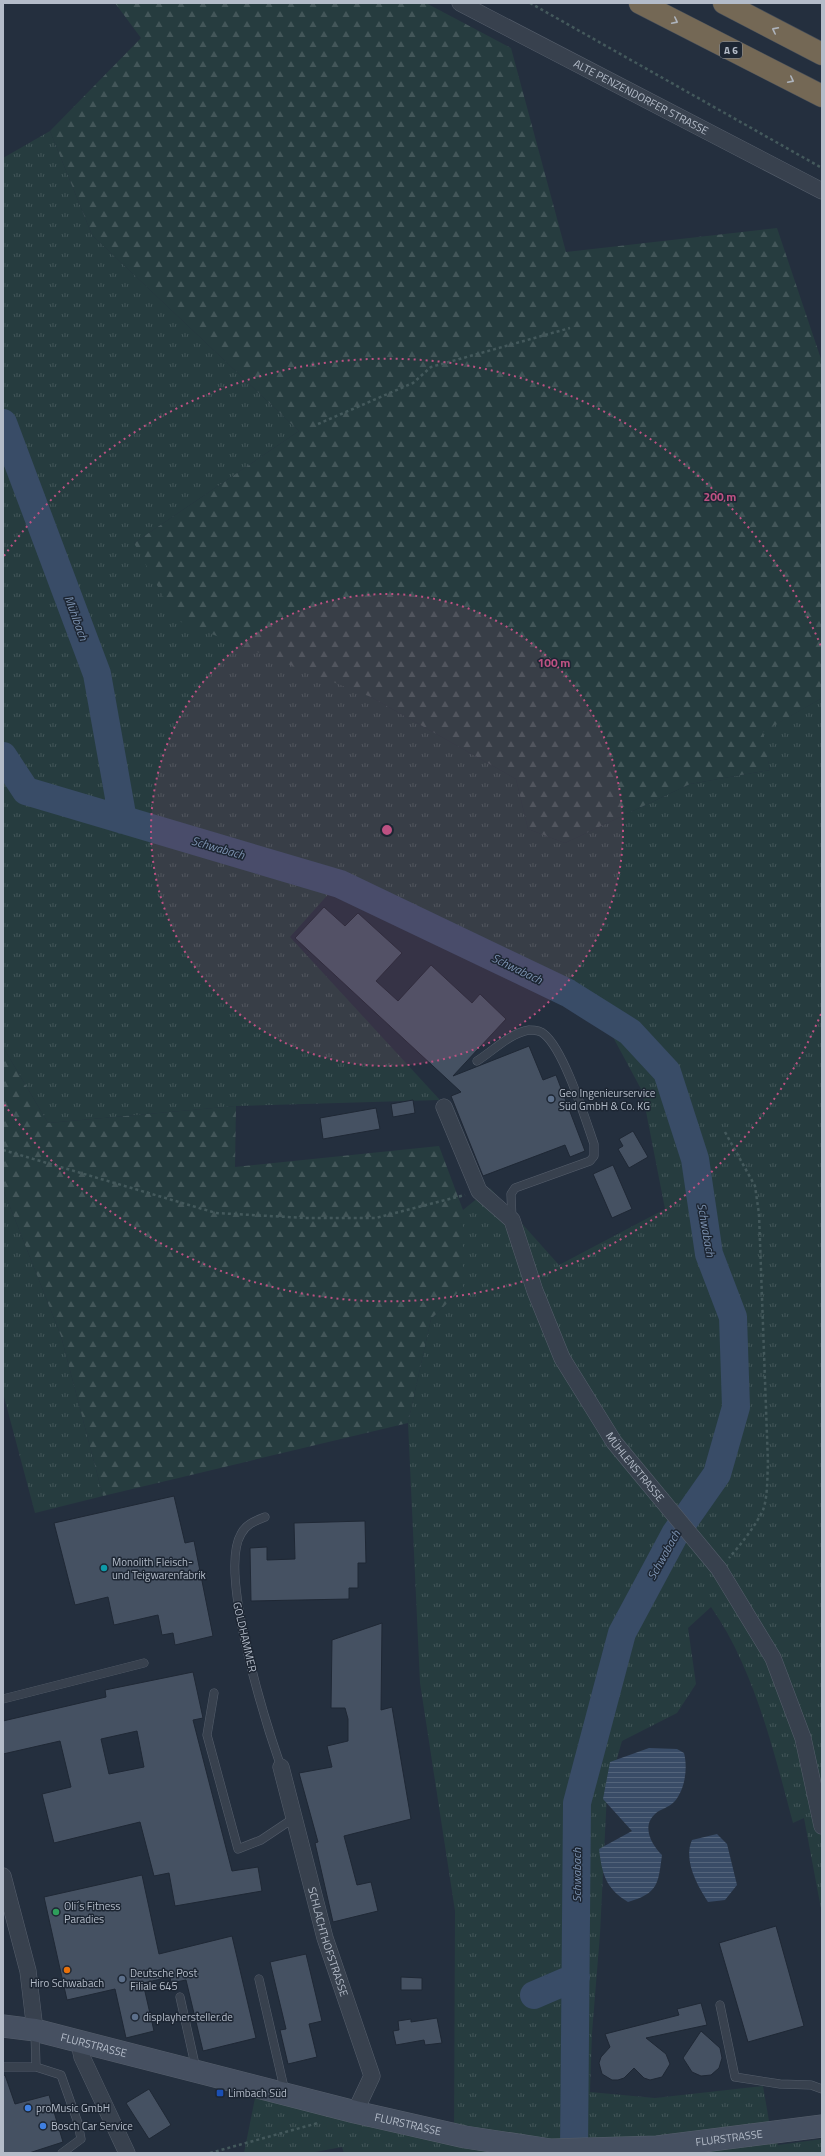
<svg xmlns="http://www.w3.org/2000/svg" width="825" height="2156" viewBox="0 0 825 2156" font-family="'Titillium Web',sans-serif">
	<defs>
		<pattern id="grass-tufts" width="24" height="20" patternUnits="userSpaceOnUse"><rect width="24" height="20" fill="#263c3f"/><path d="M3 7l-1-3M5 7V3M7 7l1-3M15 17l-1-3M17 17v-4M19 17l1-3" fill="none" stroke="#435659"/></pattern>
		<pattern id="forest-firs" width="22" height="20" patternUnits="userSpaceOnUse"><rect width="22" height="20" fill="#263c3f"/><path d="M5 1l3.5 6h-7zM16 11l3.5 6h-7z" fill="#435659"/></pattern>
		<pattern id="water-rules" width="6" height="5" patternUnits="userSpaceOnUse"><rect width="6" height="5" fill="#394c67"/><path d="M0 2.5h6" fill="none" stroke="#53647b"/></pattern>
	</defs>
	<rect width="100%" height="100%" fill="#242f3e"/>
	<path fill="url(#grass-tufts)" d="M50,131L92,235L299,431L134,543L371,697L516,779L528,829L565,843L690,784L770,770L762,732L822,698V1914L804,1818L793,1823C774,1752 754,1668 711,1607L688,1628L696,1684L677,1713L622,1741L607,1793L600,1934L592,2033L590,2092L655,2098L763,2086L769,2121L778,2145L822,2139V2153H344L342,2147L310,2153H244L256,2093L454,2140L455,1911L420,1683L408,1423L431,1319L463,1288V1210L490,1188L559,1265L665,1209L642,1091L606,1024L332,890L290,937L440,1100L236,1106L48,1123L3,1047V158Z
		M3,1189L61,1336L103,1496L35,1513L3,1393Z"/>
	<path fill="url(#forest-firs)" d="M115,3H426L511,48L566,252L777,228L822,362V698L763,732L770,770L690,784L565,843L528,829L516,779L371,697L176,620L134,543L299,431L92,235L50,131L141,38Z
		M3,1047L48,1123L236,1106L235,1167L439,1146L463,1210V1288L431,1319L408,1423L103,1496L61,1336L3,1189Z"/>
	<path fill="url(#water-rules)" d="M649,1748L677,1749L684,1753C688,1768 685,1789 675,1801C669,1808 660,1809 655,1814C641,1827 652,1845 662,1855C658,1885 658,1893 628,1902C605,1888 602,1873 599,1849L632,1831L603,1799L610,1762Z
		M717,1834L727,1844L737,1885L725,1900L708,1902C697,1885 683,1860 692,1840Z"/>
	<g fill="none" stroke-linecap="round" stroke-linejoin="round">
		<path stroke="#394c67" stroke-width="28" d="M3,423L97,674L123,820
			M3,756L26,791L340,884L568,993L630,1032L667,1072L695,1159L709,1254L733,1317L736,1407L717,1474L675,1534L622,1633L577,1803L574,2153
			M534,1995L576,1977"/>
	</g>
	<path fill="#455162" stroke="#1f2835" fill-rule="evenodd" d="M324,907L345,926L358,913L402,953L376,981L398,1001L431,965L472,1003L480,994L506,1019L453,1076L529,1046L543,1080L556,1075L585,1151L570,1157L565,1145L483,1176L451,1096L461,1092L295,938Z
		M413,1100L415,1113L393,1117L391,1104Z
		M376,1108L380,1129L323,1139L320,1118Z
		M633,1131L648,1157L629,1168L618,1149L623,1146L619,1139Z
		M613,1165L632,1209L612,1218L593,1174Z
		M174,1496L185,1543L194,1541L213,1636L175,1645L173,1633L162,1635L158,1615L114,1625L108,1597L75,1605L54,1523Z
		M365,1521L366,1563H358V1588H349V1599L251,1601L250,1548L267,1547V1560L295,1559L294,1523Z
		M382,1623L381,1710L392,1707L411,1819L344,1836L357,1885L371,1882L378,1911L333,1922L315,1843L318,1842L299,1773L332,1767L327,1746L348,1741V1719L345,1708H331L332,1640Z
		M193,1672L203,1718L193,1720L232,1871L258,1867L262,1891L175,1906L169,1873L154,1876L140,1822L54,1843L42,1794L71,1787L60,1741L3,1754V1721L106,1697L105,1690ZM137,1731L144,1767L109,1774L101,1739Z
		M142,1875L159,1954L232,1936L256,2038L203,2051L186,1980L171,1983L170,1977L143,1983L154,2031L126,2038L115,1989L67,2000L44,1897Z
		M776,1926L804,2026L748,2042L719,1943Z
		M306,1954L322,2021L309,2024L317,2057L288,2064L280,2030L286,2029L270,1962Z
		M401,1977L422,1978V1990H401Z
		M701,2003L707,2025L646,2038L666,2054L670,2064L662,2077L650,2080L644,2078L634,2068L624,2078L618,2080H612L602,2074L599,2063L601,2057L610,2047L605,2034L679,2015L677,2009Z
		M437,2018L442,2043L425,2045L424,2040L396,2045L393,2031L399,2030L398,2021L411,2019V2022Z
		M701,2031L720,2048L722,2058L719,2068L711,2075L701,2076L692,2072L683,2058Z
		M5,2075L15,2104L49,2095L63,2142L29,2153H3V2076Z
		M149,2089L171,2125L149,2139L126,2103Z"/>
	<g fill="none" stroke-linecap="round" stroke-linejoin="round">
		<g stroke="#565f6c" stroke-width="9">
			<path id="lane" d="M477,1061C493,1051 510,1033 529,1030C533,1030 541,1031 544,1034C564,1050 585,1118 594,1144V1156L590,1161L515,1188L511,1194L512,1220
				M265,1517C255,1521 246,1524 241,1534C218,1572 266,1724 281,1767
				M214,1693L207,1735L238,1849L261,1840L294,1818
				M3,1699L144,1663
				M259,1979L285,2092
				M180,1997L196,2069
				M720,2005L735,2077L780,2084L811,2085L822,2089
				M35,2032L36,2067L61,2075L78,2123L81,2139L62,2153
				M3,2067H36"/>
		</g>
		<g stroke="#565f6c" stroke-width="17">
			<g id="street">
				<path id="s1" d="M460,3L822,191"/>
				<path id="s2" d="M444,1107L479,1191L512,1220L535,1291L562,1358L614,1442L719,1569L773,1658L803,1738L822,1826"/>
				<path id="s3" d="M281,1767L325,1938L372,2076L355,2112"/>
				<path d="M3,1876L28,1971L35,2030"/>
				<path d="M79,2043L82,2057L127,2153"/>
			</g>
		</g>
		<g stroke="#565f6c" stroke-width="23">
			<g id="secondary">
				<path id="s4" d="M3,2026L35,2030L355,2112L465,2137L551,2150L657,2147L822,2126"/>
			</g>
		</g>
		<g stroke="#434c59" stroke-width="23">
			<path id="highway" d="M640,3L822,96
				M724,3L822,54"/>
		</g>
		<path stroke="#44595c" stroke-width="2.5" stroke-dasharray="3 3" stroke-linecap="butt" d="M530,3L822,168
			M318,424L413,383L431,367L570,328
			M725,1132L755,1186L759,1214L768,1464C767,1478 768,1496 763,1510C755,1527 741,1544 729,1558
			M3,1150L216,1213L306,1218H376L465,1195
			M210,2153L318,2123"/>
		<use href="#lane" stroke="#38414e" stroke-width="8"/>
		<use href="#street" stroke="#38414e" stroke-width="16"/>
		<use href="#secondary" stroke="#465061" stroke-width="22"/>
		<use href="#highway" stroke="#746855" stroke-width="22"/>
	</g>
	<defs><path id="oneway-chevron" d="M-2-3.5L2.5 0L-2 3.5" fill="none" stroke-width="1.6" stroke-linecap="round" stroke-linejoin="round"/></defs>
	<g stroke="#aeb4bd">
		<use href="#oneway-chevron" transform="translate(675 21) rotate(27)"/>
		<use href="#oneway-chevron" transform="translate(775 30) rotate(-153)"/>
		<use href="#oneway-chevron" transform="translate(791 80) rotate(27)"/>
	</g>
	<circle cx="387" cy="830" r="236" fill="#bd5182" fill-opacity=".12"/>
	<g fill="none" stroke="#bd5182" stroke-width="2" stroke-dasharray="2 4">
		<circle cx="387" cy="830" r="236"/>
		<path d="M821 1014A471 471 0 0 1 4 1104M4 556A471 471 0 0 1 821 646"/>
	</g>
	<g fill="#5c6f8a" stroke="#1d2633" stroke-width="1.5">
		<circle cx="551" cy="1099" r="4"/>
		<circle cx="122" cy="1979" r="4"/>
		<circle cx="135" cy="2017" r="4"/>
	</g>
	<circle fill="#0f9aa8" stroke="#1d2633" stroke-width="1.5" cx="104" cy="1568" r="4"/>
	<circle fill="#2e9e5b" stroke="#1d2633" stroke-width="1.5" cx="56" cy="1912" r="4"/>
	<circle fill="#e8710a" stroke="#1d2633" stroke-width="1.5" cx="67" cy="1970" r="4"/>
	<rect fill="#1a4fb4" stroke="#1d2633" stroke-width="1.5" x="216" y="2089" width="8" height="8" rx="2"/>
	<g fill="#3f7fe0" stroke="#1d2633" stroke-width="1.5">
		<circle cx="28" cy="2108" r="4"/>
		<circle cx="43" cy="2126" r="4"/>
	</g>
	<g text-anchor="middle" stroke-width="3" stroke-linejoin="round" paint-order="stroke">
		<rect fill="#1d2633" stroke="#878f9c" stroke-width="1" x="720" y="42" width="22" height="16" rx="3"/>
		<g font-size="10" font-weight="bold" fill="#b4bcc9">
			<text x="731" y="54">A 6</text>
		</g>
		<g font-size="11" fill="#b4bcc9" stroke="#1d2633">
			<text dy="4" stroke="none"><textPath href="#s1" startOffset="204">ALTE PENZENDORFER STRASSE</textPath></text>
			<text dy="4" stroke="none"><textPath href="#s2" startOffset="413">MÜHLENSTRASSE</textPath></text>
			<text transform="translate(245 1637) rotate(77)" y="4">GOLDHAMMER</text>
			<text dy="4" stroke="none"><textPath href="#s3" startOffset="181">SCHLACHTHOFSTRASSE</textPath></text>
			<text dy="4" stroke="none"><textPath href="#s4" startOffset="93">FLURSTRASSE</textPath></text>
			<text dy="4" stroke="none"><textPath href="#s4" startOffset="417">FLURSTRASSE</textPath></text>
			<text dy="4" stroke="none"><textPath href="#s4" startOffset="741">FLURSTRASSE</textPath></text>
		</g>
		<g font-size="11" fill="#b4bcc9" stroke="#1d2633" text-anchor="start">
			<text x="559" y="1097">Geo Ingenieurservice<tspan x="559" dy="13">Süd GmbH &amp; Co. KG</tspan></text>
			<text x="112" y="1566">Monolith Fleisch-<tspan x="112" dy="13">und Teigwarenfabrik</tspan></text>
			<text x="64" y="1910">Oli´s Fitness<tspan x="64" dy="13">Paradies</tspan></text>
			<text x="130" y="1977">Deutsche Post<tspan x="130" dy="13">Filiale 645</tspan></text>
			<text x="67" y="1987" text-anchor="middle">Hiro Schwabach</text>
			<text x="143" y="2021">displayhersteller.de</text>
			<text x="228" y="2097">Limbach Süd</text>
			<text x="36" y="2112">proMusic GmbH</text>
			<text x="51" y="2130">Bosch Car Service</text>
		</g>
		<g font-size="12" font-style="italic" fill="#7c92b1" stroke="#1d2633">
			<text transform="translate(76 618) rotate(70)" y="4">Mühlbach</text>
			<text transform="translate(218 848) rotate(16)" y="4">Schwabach</text>
			<text transform="translate(517 969) rotate(26)" y="4">Schwabach</text>
			<text transform="translate(706 1230) rotate(80)" y="4">Schwabach</text>
			<text transform="translate(664 1555) rotate(-61)" y="4">Schwabach</text>
			<text transform="translate(577 1875) rotate(-90)" y="4">Schwabach</text>
		</g>
	</g>
	<circle cx="387" cy="830" r="6" fill="#bd5182" stroke="#1d2633" stroke-width="2"/>
	<g font-size="12" text-anchor="middle" font-weight="bold" fill="#bd5182" stroke="#1d2633" stroke-width="3" stroke-linejoin="round" paint-order="stroke">
		<text x="720" y="501">200 m</text>
		<text x="554" y="667">100 m</text>
	</g>
	<rect width="825" height="2156" fill="none" stroke="#b4bcc9" stroke-width="8"/>
</svg>
